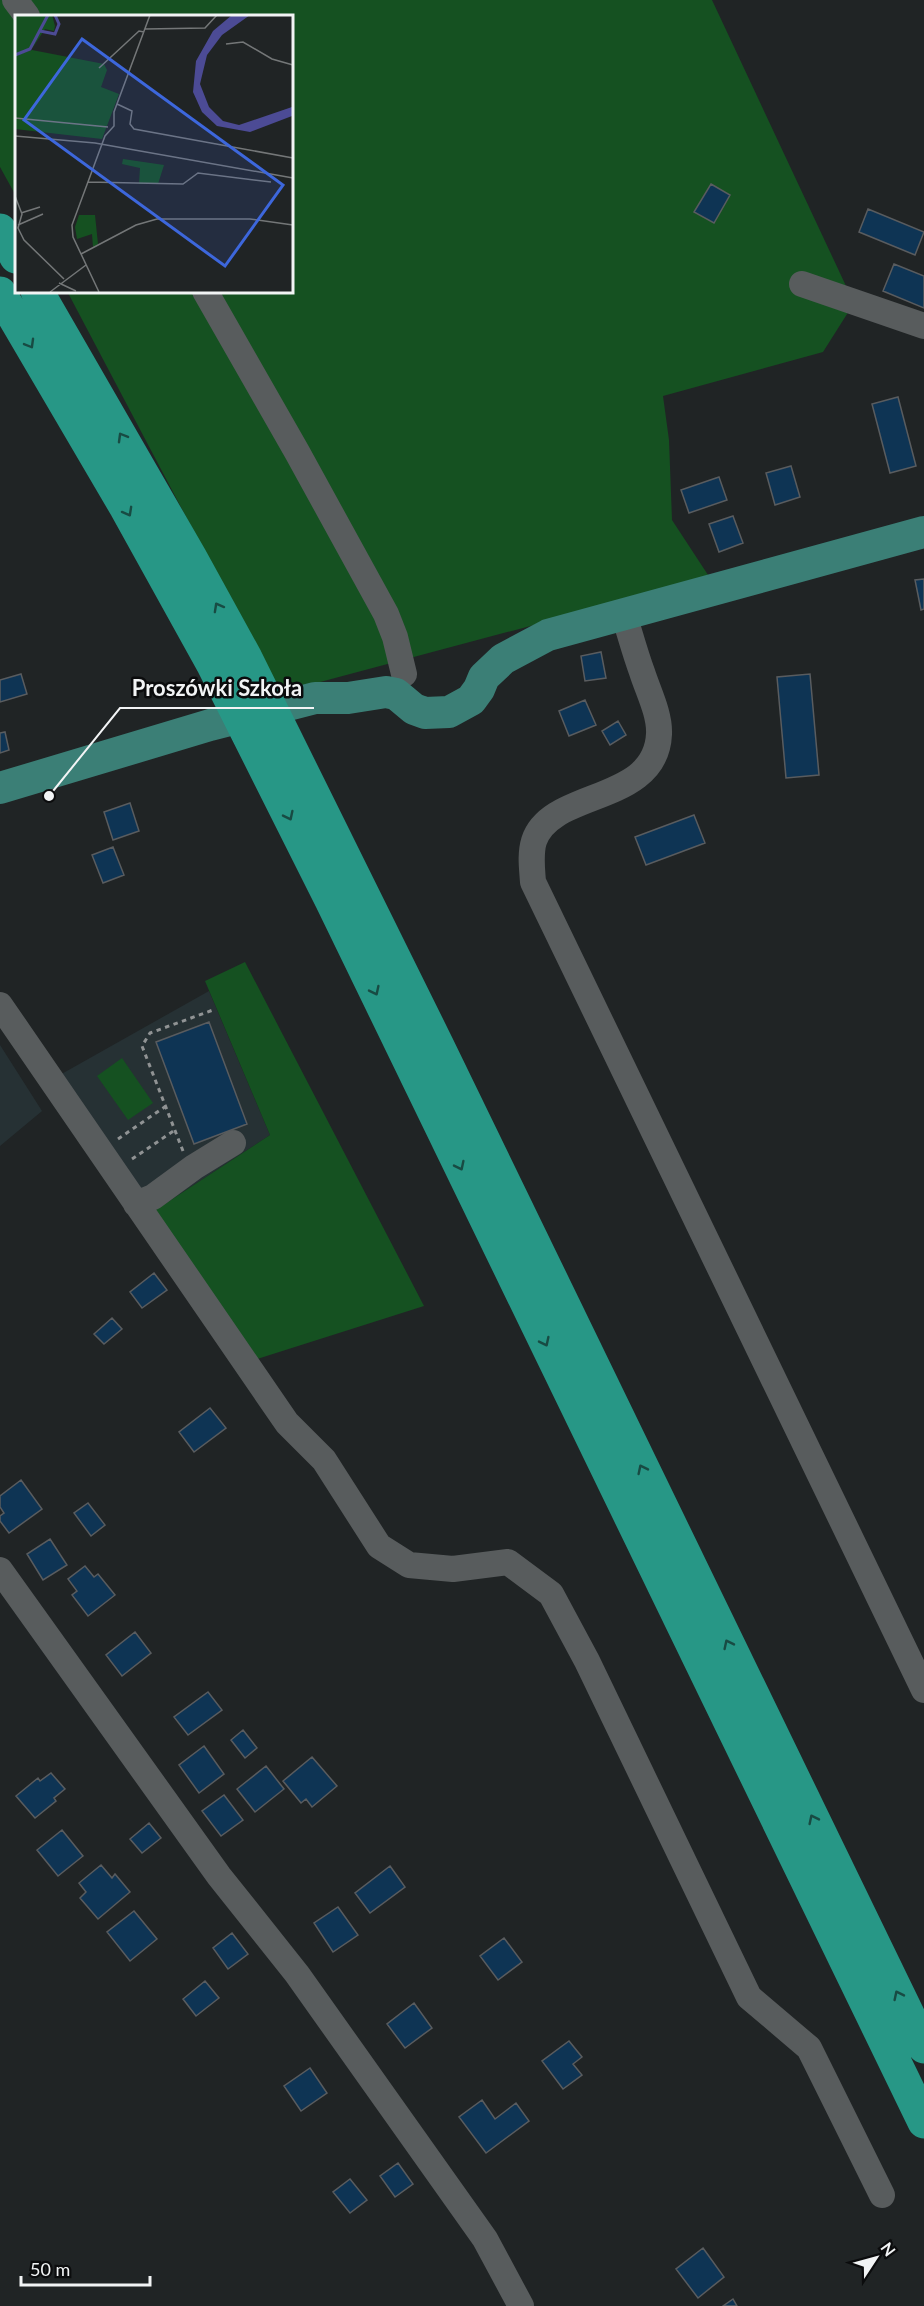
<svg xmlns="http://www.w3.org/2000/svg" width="924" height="2306" viewBox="0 0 924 2306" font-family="Lato,sans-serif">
	<rect width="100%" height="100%" fill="#202425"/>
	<path fill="#263134" d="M209,991L270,1135L148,1215L58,1076Z
		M0,1045L42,1111L0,1146Z"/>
	<path fill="#155121" d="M0,0H712L854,303L823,352L663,396L669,440L672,520L710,578L279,693L67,291H291V16H16V196L0,167Z
		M245,962L424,1306L251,1361L148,1215L270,1135L205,981Z
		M122,1058L153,1103L128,1120L97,1076Z"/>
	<path fill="#0e3454" stroke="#595c5f" stroke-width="1.5" d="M711,184L730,195L714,223L694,212Z
		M868,209L924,232L915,255L859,232Z
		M894,264L924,276V308L883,291Z
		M898,397L916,466L890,473L872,404Z
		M791,466L800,497L775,505L766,473Z
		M719,477L727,500L689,513L681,490Z
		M733,516L743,543L719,552L709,524Z
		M924,579V609L921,610L915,580Z
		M601,652L606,678L585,681L581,656Z
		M21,674L27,694L0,702V680Z
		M810,674L819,775L786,778L777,677Z
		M585,700L596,725L569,736L559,711Z
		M618,721L626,735L610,745L602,731Z
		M5,732L9,750L0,753V733Z
		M130,803L139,831L113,840L104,812Z
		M694,815L705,843L646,865L635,837Z
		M113,847L124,875L103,883L92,855Z
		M209,1022L247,1124L194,1144L156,1042Z
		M154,1273L167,1290L142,1308L130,1292Z
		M112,1318L122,1329L104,1344L94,1334Z
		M210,1408L226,1428L194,1452L179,1432Z
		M21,1480L42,1509L9,1533L0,1521V1516L4,1513L0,1507V1496Z
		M88,1503L105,1525L91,1536L74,1513Z
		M50,1539L67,1565L43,1580L27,1554Z
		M85,1566L94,1577L98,1574L115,1595L88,1616L72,1595L77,1591L68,1579Z
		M135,1632L151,1653L122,1676L106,1655Z
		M208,1692L222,1710L188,1735L174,1717Z
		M243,1730L257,1748L245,1758L231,1740Z
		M204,1746L224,1774L199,1793L179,1765Z
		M312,1757L337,1786L312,1807L306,1799L301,1803L283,1781Z
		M266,1766L284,1789L255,1812L237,1789Z
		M51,1773L65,1789L54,1798L56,1801L35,1818L16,1796L38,1778L40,1781Z
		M224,1795L243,1820L221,1836L202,1811Z
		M149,1823L161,1838L142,1853L130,1839Z
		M62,1830L83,1856L58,1876L37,1850Z
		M101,1865L112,1878L115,1874L130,1892L98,1919L80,1898L86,1892L79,1883Z
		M390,1866L405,1887L370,1913L355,1893Z
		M338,1907L358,1935L333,1952L314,1923Z
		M134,1911L157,1939L130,1961L107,1932Z
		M232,1933L248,1954L228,1969L213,1948Z
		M504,1938L522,1962L498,1980L480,1956Z
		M205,1981L219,1998L196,2016L183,1999Z
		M414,2003L432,2028L405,2048L387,2024Z
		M569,2041L582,2057L573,2064L582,2075L563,2089L542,2061Z
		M310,2068L327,2093L301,2111L284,2086Z
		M482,2100L495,2119L516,2103L529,2121L486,2153L459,2117Z
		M398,2163L413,2184L395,2197L380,2176Z
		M350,2179L367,2200L350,2213L333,2192Z
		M703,2248L724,2277L698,2298L676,2269Z
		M733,2299L737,2306H723Z"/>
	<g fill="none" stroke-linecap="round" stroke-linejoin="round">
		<path stroke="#909394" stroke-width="3" stroke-dasharray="4.5 4.5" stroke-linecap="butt" d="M118,1139L166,1106
			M183,1151L142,1046L150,1033L213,1010
			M132,1159L175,1130"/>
		<path stroke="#585c5d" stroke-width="26" d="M15,0L27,16
			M802,284L924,326
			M205,291L297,452L386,614L395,637L404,674
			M624,615C630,634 635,653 642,672C648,691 660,714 659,734C656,805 551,789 534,841C530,854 532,868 533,882L924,1690
			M0,1005L287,1423L324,1460L379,1546L409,1565L453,1569L508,1562L551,1594L587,1661L749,1997L809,2048L882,2195
			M136,1204L153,1197L194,1167L233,1143
			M0,1570L219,1876L297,1974L485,2239L521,2306"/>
		<path stroke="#3b7f76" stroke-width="32" d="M0,788L210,725L315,698H348L386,692L396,694L414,709L425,713L449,712L471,700L479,689L484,677L503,659L548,635L924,532"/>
		<path stroke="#279786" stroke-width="33" d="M0,230L16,257
			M37,291L191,558L246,658L438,1046L924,2047
			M0,293L126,508L213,665L331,900L924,2122"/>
	</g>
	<defs><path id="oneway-chevron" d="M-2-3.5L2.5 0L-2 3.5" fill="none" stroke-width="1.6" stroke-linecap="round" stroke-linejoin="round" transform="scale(1.5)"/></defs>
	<g stroke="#184b43">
		<use href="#oneway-chevron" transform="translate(30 344) rotate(60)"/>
		<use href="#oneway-chevron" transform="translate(122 437) rotate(-120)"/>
		<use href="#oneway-chevron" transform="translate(128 512) rotate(61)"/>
		<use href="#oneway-chevron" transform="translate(218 607) rotate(-119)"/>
		<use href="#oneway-chevron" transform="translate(289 816) rotate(64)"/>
		<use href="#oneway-chevron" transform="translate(375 991) rotate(64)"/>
		<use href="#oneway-chevron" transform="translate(460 1166) rotate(64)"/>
		<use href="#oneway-chevron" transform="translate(545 1342) rotate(64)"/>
		<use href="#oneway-chevron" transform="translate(642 1469) rotate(-116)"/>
		<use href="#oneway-chevron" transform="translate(728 1644) rotate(-116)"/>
		<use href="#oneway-chevron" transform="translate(813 1819) rotate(-116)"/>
		<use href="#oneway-chevron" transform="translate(898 1995) rotate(-116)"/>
	</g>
	<g transform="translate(15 15)">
		<rect width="278" height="278" fill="#202425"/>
		<path d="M0,0H37L40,11L39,16L30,14L18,32L8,38L17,35L89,49L92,55L86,72L104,79L87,124L0,114ZM108,144L149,150L143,169H124L125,153L107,149ZM64,200H80L83,229L78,232L77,219L62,224L60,212Z" fill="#155121"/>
		<path d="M217,0H235L207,20L192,40L185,69L194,92L208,106L224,110L277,92V101L235,117L202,111L187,97L178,77L181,46L198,16Z" fill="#4c4b95"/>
		<path fill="none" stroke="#4c4b95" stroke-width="3" d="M25,16L40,19L44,9L40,0M0,40L15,34L33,0"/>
		<path fill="none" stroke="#747778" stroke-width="1.5" d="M130,14L190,13L202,0M211,29L228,27L257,44L278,50M84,53L124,16L129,17M102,89L117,96L115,109L119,114L278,143M0,103L93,112M0,121L80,128L278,163M73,167L168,169L183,158L256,167M0,181L7,199L3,213L9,225L49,264M6,198L25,192M3,210L28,199M66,239L121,210L142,204H235L278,210M44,268L61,276M35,277L71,250M84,277L58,222L57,210L90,121L99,111V97L135,0"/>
		<path fill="#3d67dc" fill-opacity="0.15" stroke="#3d67dc" stroke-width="3" d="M67,24L268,170L210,251L9,105Z"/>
		<rect width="278" height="278" fill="none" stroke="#f2f4f5" stroke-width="3"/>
	</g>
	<path fill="none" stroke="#f2f4f5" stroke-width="2" d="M49 796L120 708H314"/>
	<circle fill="#f2f4f5" stroke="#0b0c0d" stroke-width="2" cx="49" cy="796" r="6"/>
	<g font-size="22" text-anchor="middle" font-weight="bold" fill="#f2f4f5" stroke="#0b0c0d" stroke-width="5" stroke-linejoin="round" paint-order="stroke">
		<text x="217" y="696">Proszówki Szkoła</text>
	</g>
	<g transform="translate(876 2258) rotate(54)" stroke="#0b0c0d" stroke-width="4.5" paint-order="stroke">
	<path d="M0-4.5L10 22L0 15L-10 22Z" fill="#f2f4f5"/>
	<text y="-9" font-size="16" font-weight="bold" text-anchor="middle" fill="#f2f4f5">N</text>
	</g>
	<path d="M21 2276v9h129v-9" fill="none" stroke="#f2f4f5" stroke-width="3"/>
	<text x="30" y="2276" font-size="18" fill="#f2f4f5" stroke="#0b0c0d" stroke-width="4.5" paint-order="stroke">50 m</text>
</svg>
